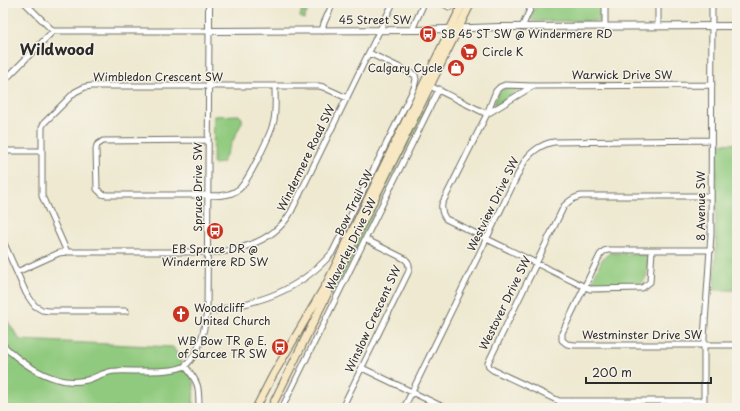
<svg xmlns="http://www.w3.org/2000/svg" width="740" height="411" viewBox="0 0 740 411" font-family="'Playpen Sans',sans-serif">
	<rect width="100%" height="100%" fill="#f7f3e8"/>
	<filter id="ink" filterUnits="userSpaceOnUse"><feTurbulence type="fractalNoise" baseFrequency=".025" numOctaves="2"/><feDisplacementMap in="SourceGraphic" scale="8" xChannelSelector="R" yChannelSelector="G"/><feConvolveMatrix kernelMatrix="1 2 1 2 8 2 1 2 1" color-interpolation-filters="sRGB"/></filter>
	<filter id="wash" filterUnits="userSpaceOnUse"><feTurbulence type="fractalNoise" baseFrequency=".012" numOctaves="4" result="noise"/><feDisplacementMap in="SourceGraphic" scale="16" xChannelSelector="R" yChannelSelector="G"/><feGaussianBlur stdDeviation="0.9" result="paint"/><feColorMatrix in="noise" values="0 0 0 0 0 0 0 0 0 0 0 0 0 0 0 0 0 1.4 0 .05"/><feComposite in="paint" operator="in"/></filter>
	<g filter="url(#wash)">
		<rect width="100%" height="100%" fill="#eee9d0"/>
		<path fill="#90ca7e" stroke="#5e7a54" d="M537,3H602V19L599,21H532L530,17Z
			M303,5L309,7L304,19L300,17Z
			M507,87H519V89L496,105L494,104L498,93Z
			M431,96H432L332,299L331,298L332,290L404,143Z
			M239,115L242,118V122L222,163L213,164L214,116Z
			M716,143L737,144V290H714L716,253Z
			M610,253L647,254L648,258C647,268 649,279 639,285H594L592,281L603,258Z
			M3,314L20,340L173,347L194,383L193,408H3Z"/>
	</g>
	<g filter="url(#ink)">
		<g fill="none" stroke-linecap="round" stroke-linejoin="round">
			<g stroke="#6f6e65" stroke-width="7">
				<path id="minor" d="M442,3L449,7L454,3
					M658,3V26
					M3,4L4,3
					M605,26V3
					M522,27L533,3
					M412,30L424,3
					M322,31L324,23L333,3
					M3,82L53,31
					M430,86L487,114
					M487,114L533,86
					M208,140L103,141L97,145L96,149L97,189L102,194L106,195H203C215,196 229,197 239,189C248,182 272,132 274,120C276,109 275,97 275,86
					M3,151H42
					M3,241L26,293L32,302L35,306L42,310L49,311H126
					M652,250L650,282L642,288L590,289L585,287L446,219C442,214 441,210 442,204L487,114L496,91L500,87L505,85L533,86L712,85
					M711,250H608L604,251L600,255L562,333V340L567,344L575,345H737
					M67,252L42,196V127L44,123L75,92L85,87L92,86H319L323,87L347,98
					M17,272L59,253L67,252H221C248,248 277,237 291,212L393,3
					M207,312C258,303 297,293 332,253L414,88L416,79L415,75L369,53
					M3,345C18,360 36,373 57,379C66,382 77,382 87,380C97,377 106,371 116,371C131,370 176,374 186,365C201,351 204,330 207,312L209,31H53L25,3
					M185,366C199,383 199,386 199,408
					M362,368L445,408
					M704,401H559L493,370L489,367L488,363L564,206C569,201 574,197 581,196H711
					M282,408L439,89
					M342,408L408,273C410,268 410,263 405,259L365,239
					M404,408L523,164C529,153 541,144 554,142L711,140
					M704,408V338L711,234L712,3"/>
			</g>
			<g stroke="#6f6e65" stroke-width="8">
				<path id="tertiary" d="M209,3V31L418,30L499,27L737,26"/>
			</g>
			<g stroke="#6f6e65" stroke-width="9">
				<path id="secondary" d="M256,408L273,375L328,281L463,3
					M271,408L471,3"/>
			</g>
			<use href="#minor" stroke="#fff" stroke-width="5"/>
			<use href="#tertiary" stroke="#fff" stroke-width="6"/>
			<use href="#secondary" stroke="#f7e8c3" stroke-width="7"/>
		</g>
	</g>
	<defs>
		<g id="bus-disc" transform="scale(0.9)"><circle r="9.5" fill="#c8321e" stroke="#f7f3e8"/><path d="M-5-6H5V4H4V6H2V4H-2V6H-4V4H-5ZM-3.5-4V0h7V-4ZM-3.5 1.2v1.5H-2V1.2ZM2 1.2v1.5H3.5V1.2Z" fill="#fff"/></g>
		<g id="supermarket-disc" transform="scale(0.9)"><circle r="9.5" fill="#c8321e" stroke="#f7f3e8"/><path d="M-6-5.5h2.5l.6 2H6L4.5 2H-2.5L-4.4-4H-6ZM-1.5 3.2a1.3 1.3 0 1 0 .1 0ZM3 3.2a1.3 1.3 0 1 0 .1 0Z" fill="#fff"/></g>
		<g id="shop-disc" transform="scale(0.9)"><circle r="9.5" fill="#c8321e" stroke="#f7f3e8"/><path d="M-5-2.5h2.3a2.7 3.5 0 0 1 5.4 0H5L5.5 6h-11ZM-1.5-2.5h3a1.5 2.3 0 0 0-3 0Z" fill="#fff"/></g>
		<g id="church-disc" transform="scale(0.9)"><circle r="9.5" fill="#c8321e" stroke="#f7f3e8"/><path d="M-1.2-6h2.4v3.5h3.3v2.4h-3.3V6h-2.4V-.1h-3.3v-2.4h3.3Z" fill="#fff"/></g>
	</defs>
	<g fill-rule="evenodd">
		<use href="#bus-disc" x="428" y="34"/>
		<use href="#supermarket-disc" x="469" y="52"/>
		<use href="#shop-disc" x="456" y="68"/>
		<use href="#bus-disc" x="215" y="231"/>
		<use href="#church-disc" x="181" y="314"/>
		<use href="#bus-disc" x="280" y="347"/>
	</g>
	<g text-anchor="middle" stroke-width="3" stroke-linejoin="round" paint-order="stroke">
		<g font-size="11" fill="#2b2b2b" stroke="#f7f3e8">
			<text x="375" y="24">45 Street SW</text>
			<text x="622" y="79">Warwick Drive SW</text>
			<text x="158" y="81">Wimbledon Crescent SW</text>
			<text transform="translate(306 158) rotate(-64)" y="4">Windermere Road SW</text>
			<text transform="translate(198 187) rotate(-90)" y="4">Spruce Drive SW</text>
			<text transform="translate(354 203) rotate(-64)" y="4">Bow Trail SW</text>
			<text transform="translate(493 204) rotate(-64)" y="4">Westview Drive SW</text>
			<text transform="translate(701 206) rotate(-90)" y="4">8 Avenue SW</text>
			<text transform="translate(351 244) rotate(-64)" y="4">Waverley Drive SW</text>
			<text transform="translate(505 303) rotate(-64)" y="4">Westover Drive SW</text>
			<text transform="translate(373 319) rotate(-65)" y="4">Winslow Crescent SW</text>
			<text x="642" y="339">Westminster Drive SW</text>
		</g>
		<g font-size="11" fill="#2b2b2b" stroke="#f7f3e8" text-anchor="start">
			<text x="441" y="38">SB 45 ST SW @ Windermere RD</text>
			<text x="482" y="56">Circle K</text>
			<text x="443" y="72" text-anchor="end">Calgary Cycle</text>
			<text x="215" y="253" text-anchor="middle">EB Spruce DR @<tspan x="215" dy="13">Windermere RD SW</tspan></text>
			<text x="194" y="312">Woodcliff<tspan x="194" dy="13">United Church</tspan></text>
			<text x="267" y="345" text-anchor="end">WB Bow TR @ E.<tspan x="267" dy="13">of Sarcee TR SW</tspan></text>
		</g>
		<g font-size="15" font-weight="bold" fill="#2b2b2b" stroke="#f7f3e8">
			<text x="57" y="55">Wildwood</text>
		</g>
	</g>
	<rect width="740" height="411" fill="none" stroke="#f7f3e8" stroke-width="16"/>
	<path d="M586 377v6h125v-6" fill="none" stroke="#2b2b2b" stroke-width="2"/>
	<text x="592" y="377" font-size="12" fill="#2b2b2b" stroke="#f7f3e8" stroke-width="3" paint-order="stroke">200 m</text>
</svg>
